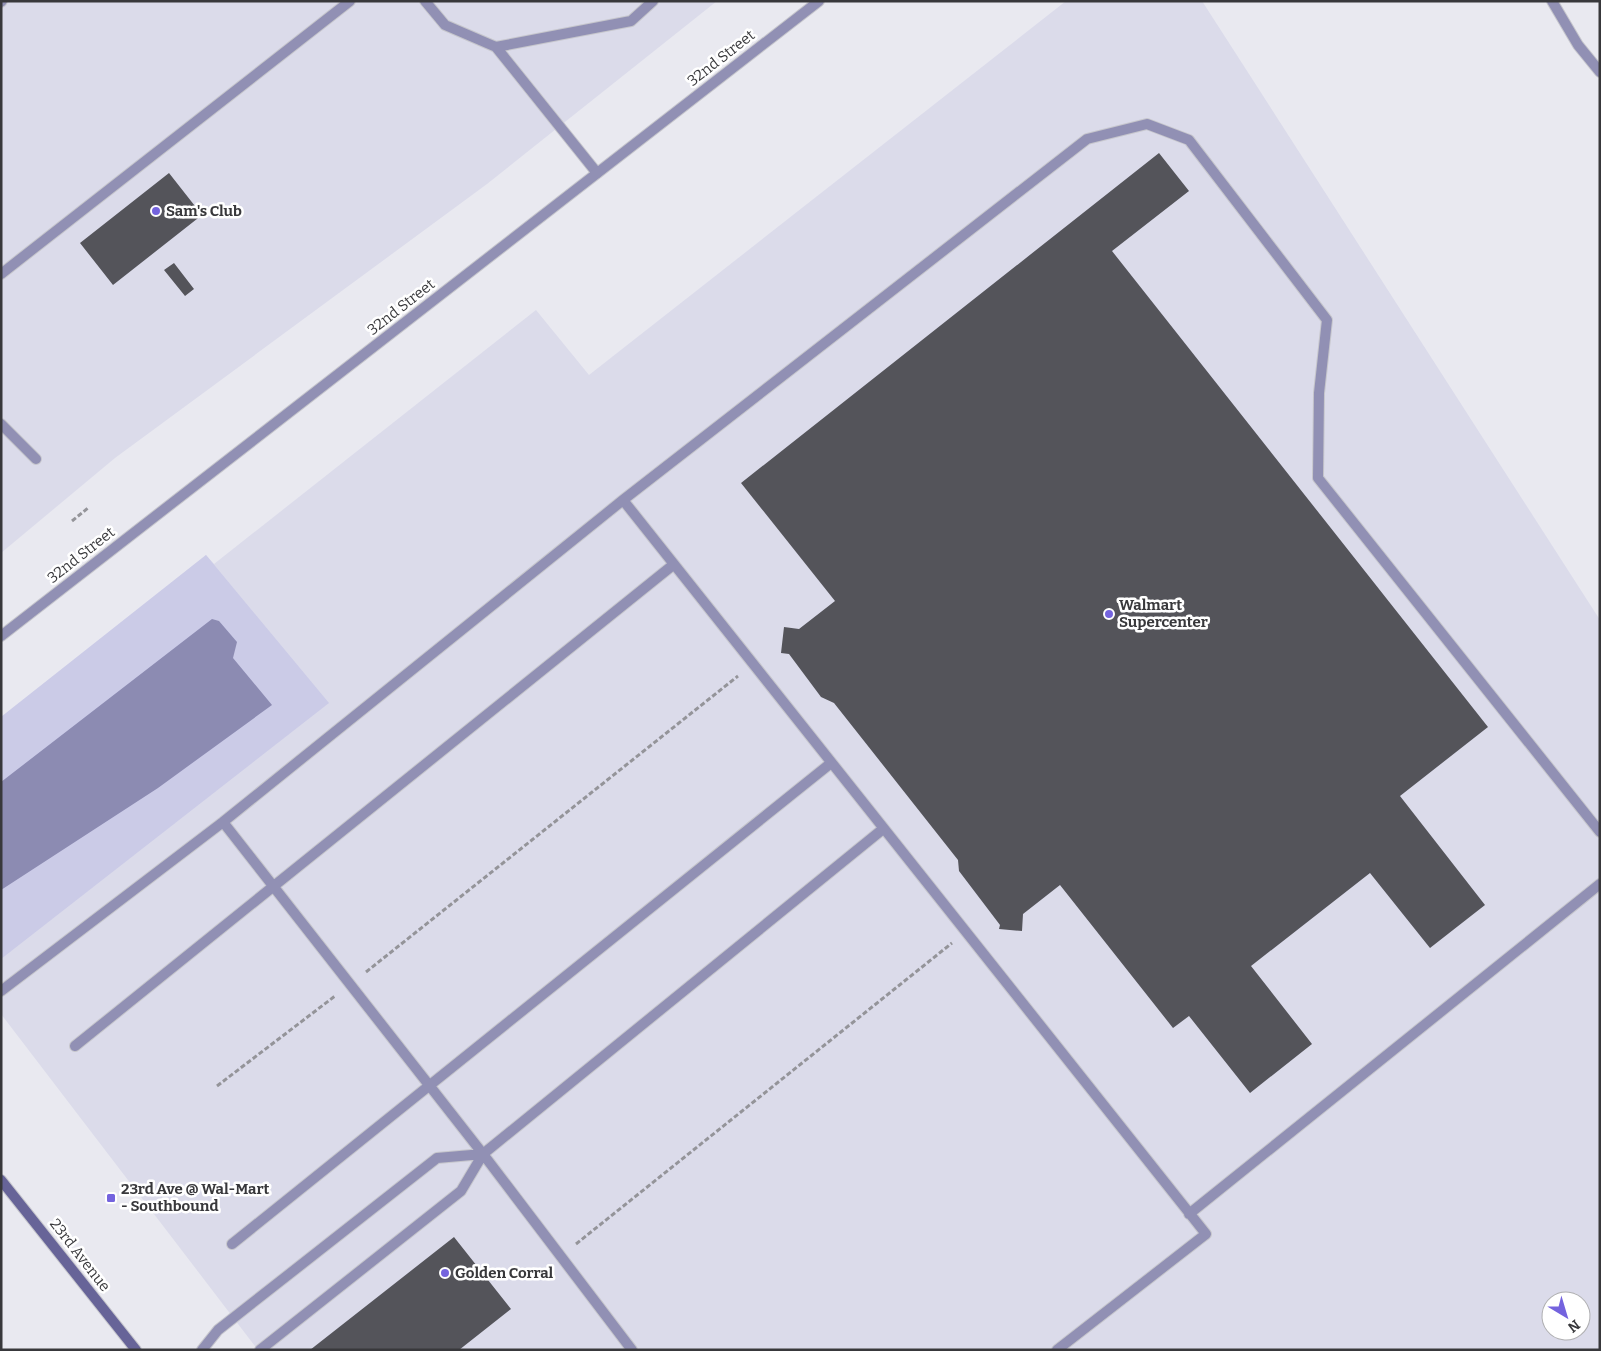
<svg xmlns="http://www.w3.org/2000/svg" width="1601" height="1351" viewBox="0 0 1601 1351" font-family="Bitter,serif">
	<rect width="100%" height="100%" fill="#e9e9f0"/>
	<path fill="#dbdbea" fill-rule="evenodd" d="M1,1H717L487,184L115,458L1,553Z
		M1066,1H1202L1600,620V1350H258L1,1014V717L206,555L214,564L536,310L589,375ZM1551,1301H1581V1331H1551Z"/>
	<path fill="#cbcbe7" d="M206,555L329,703L1,959V717Z"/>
	<path fill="#8c8bb2" d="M212,619L219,621L237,642L233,658L272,705L158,788L1,890V782Z"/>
	<path fill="#54545a" d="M1159,153L1189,191L1112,251L1488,727L1400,796L1485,905L1430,948L1370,873L1251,966L1312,1044L1250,1093L1189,1016L1173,1028L1060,885L1023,914L1022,931L999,929L1000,925L959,871L958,860L834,703L821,697L789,654L781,653L784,627L799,629L835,601L741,483Z
		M169,173L202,215L113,285L80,243Z
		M174,263L194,289L185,296L164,270Z
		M454,1237L511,1309L459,1350H310Z"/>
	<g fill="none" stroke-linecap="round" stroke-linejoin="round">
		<g stroke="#c6c6cc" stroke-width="12">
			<path id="service" d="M425,1L445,25L496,47L597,173
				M1,2L2,1
				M496,47L631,21L653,1
				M1,274L350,1
				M1,424L36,459
				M623,500L1206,1234L1057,1350
				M223,822L483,1154L632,1350
				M1,991L223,822L623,500L1087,139L1147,124L1189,140L1327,320L1319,393L1318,478L1600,832
				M75,1046L673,565
				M1189,1214L1600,884
				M232,1244L831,763
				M202,1350L218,1330L437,1158L483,1154
				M260,1350L461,1191L483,1154L883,829"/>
		</g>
		<g stroke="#c6c6cc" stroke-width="12">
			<path id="minor" d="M1552,1L1578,45L1600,72"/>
		</g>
		<g stroke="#c6c6cc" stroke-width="12">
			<path id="tertiary" d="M1,636L819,1"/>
		</g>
		<g stroke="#c6c6cc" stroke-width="12">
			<path id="secondary" d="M1,1180L136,1350"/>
		</g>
		<path stroke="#949499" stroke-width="3" stroke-dasharray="5 2.5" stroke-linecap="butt" d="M72,521L88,508
			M366,972L738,676
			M217,1086L335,996
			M576,1244L952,943"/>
		<use href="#service" stroke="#9190b4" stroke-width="10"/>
		<use href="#minor" stroke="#9190b4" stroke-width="10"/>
		<use href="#tertiary" stroke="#9190b4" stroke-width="10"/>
		<use href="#secondary" stroke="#676498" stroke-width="10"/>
	</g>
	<g fill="#7463de" stroke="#fff" stroke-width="2">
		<circle cx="156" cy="211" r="5"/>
		<circle cx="1109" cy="614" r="5"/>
		<rect x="106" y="1193" width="10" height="10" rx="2.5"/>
		<circle cx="445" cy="1273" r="5"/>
	</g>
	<g text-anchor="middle" stroke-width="5" stroke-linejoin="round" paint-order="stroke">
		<g font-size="15" fill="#38383b" stroke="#fff">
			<text transform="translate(721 58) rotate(-38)" y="5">32nd Street</text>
			<text transform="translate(401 307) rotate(-38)" y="5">32nd Street</text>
			<text transform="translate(81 555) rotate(-38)" y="5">32nd Street</text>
			<text transform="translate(80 1255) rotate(52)" y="5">23rd Avenue</text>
		</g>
		<g font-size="15" font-weight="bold" fill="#38383b" stroke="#fff" text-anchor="start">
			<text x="166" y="216">Sam's Club</text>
			<text x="1119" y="610">Walmart<tspan x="1119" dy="17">Supercenter</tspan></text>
			<text x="121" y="1194">23rd Ave @ Wal-Mart<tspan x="121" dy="17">- Southbound</tspan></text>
			<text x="455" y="1278">Golden Corral</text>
		</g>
	</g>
	<rect width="1601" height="1351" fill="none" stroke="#38383b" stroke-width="5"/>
	<g transform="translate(1566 1316) rotate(142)"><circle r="24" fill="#ffffff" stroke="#afafb1"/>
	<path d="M0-4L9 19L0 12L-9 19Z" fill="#7463de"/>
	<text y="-8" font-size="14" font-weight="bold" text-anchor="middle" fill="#38383b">N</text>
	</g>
</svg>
